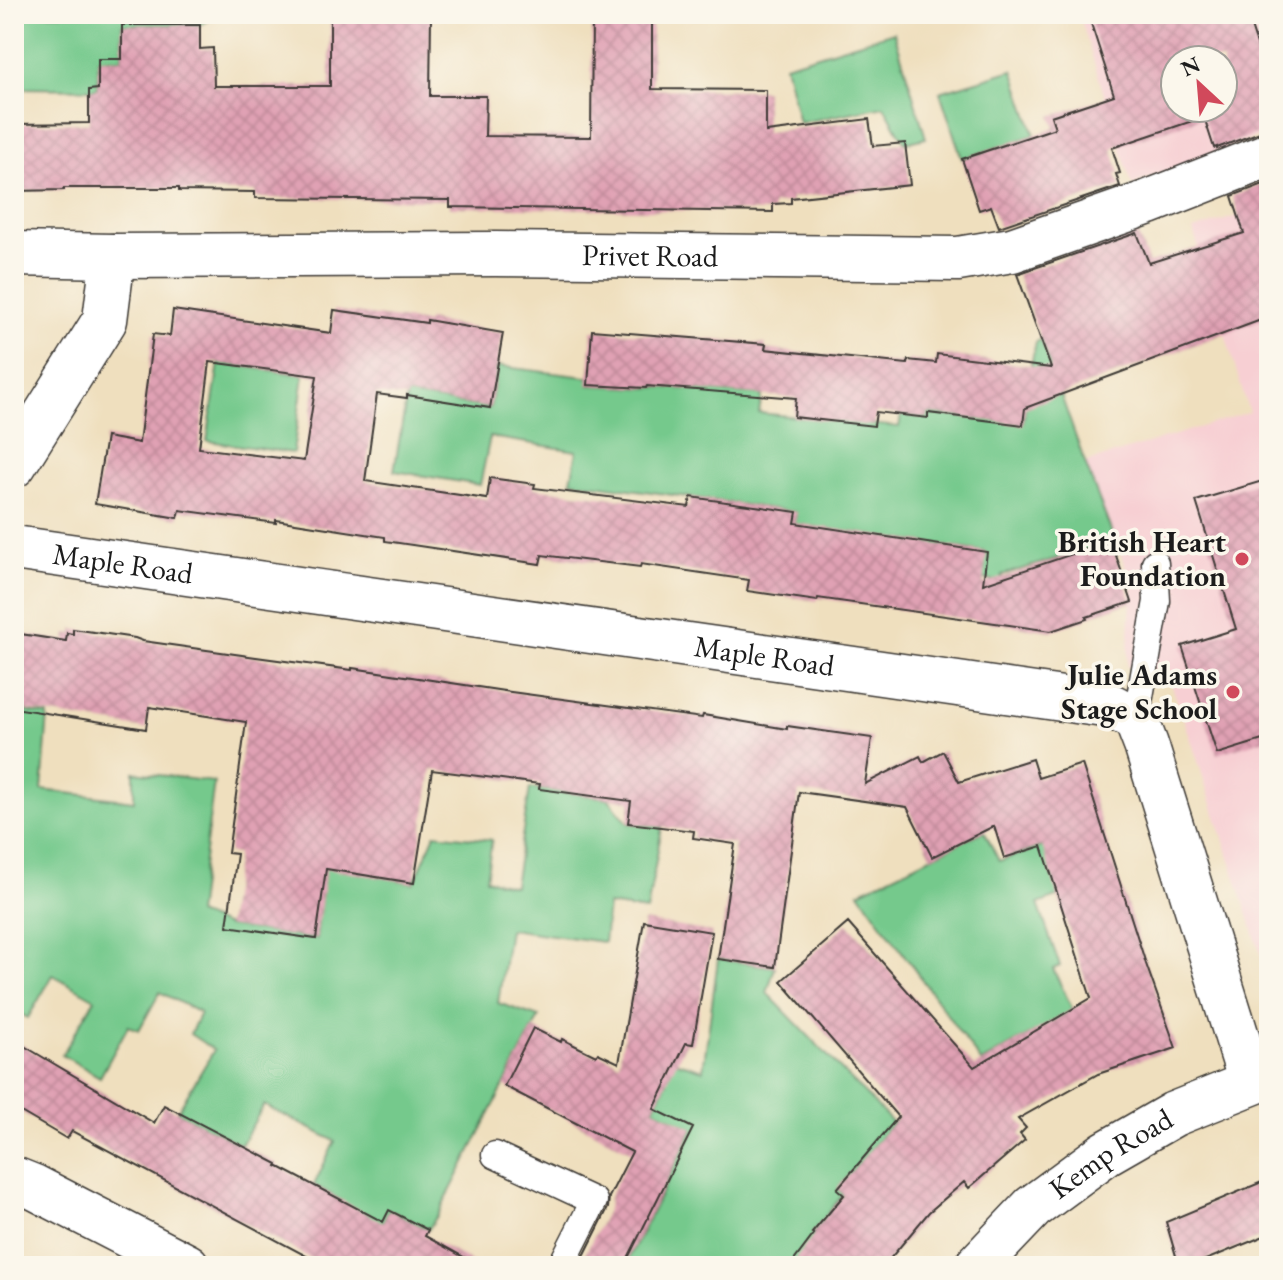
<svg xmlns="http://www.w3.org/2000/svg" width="1283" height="1280" viewBox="0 0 1283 1280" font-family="'EB Garamond',serif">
	<defs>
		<pattern id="building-cross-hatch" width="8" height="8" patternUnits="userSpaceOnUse" patternTransform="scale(2)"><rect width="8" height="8" fill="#e0a1b4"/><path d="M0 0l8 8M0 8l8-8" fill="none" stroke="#c08a9a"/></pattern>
	</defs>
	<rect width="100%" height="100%" fill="#fbf7ec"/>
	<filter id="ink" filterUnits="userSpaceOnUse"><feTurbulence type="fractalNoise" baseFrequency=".0125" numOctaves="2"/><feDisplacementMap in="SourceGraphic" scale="16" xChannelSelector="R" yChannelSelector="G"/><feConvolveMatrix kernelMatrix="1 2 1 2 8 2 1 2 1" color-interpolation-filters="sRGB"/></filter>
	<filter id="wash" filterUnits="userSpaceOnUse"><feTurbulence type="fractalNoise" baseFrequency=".006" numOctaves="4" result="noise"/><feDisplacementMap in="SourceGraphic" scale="32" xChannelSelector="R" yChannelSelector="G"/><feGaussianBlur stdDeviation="1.8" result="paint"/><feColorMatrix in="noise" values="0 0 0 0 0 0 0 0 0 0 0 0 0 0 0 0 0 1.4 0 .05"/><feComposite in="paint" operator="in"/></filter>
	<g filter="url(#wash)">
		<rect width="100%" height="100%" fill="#efdfbe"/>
		<path fill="#f7cfd3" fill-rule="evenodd" d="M1079,14H1269V132L1132,185ZM1175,60H1223V108H1175Z
			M1269,206V980L1191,740L1167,672L1127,667L1132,583L1085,463L1249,412L1193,230Z"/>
		<path fill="#75c98c" stroke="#487254" stroke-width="2" d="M14,14H205L210,20L200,25H122V59H98V89L14,88Z
			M894,32L926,138L905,143L884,106L799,123L785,65Z
			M1013,70L1035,135L962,159L940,92Z
			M1041,339L1085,463L1115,541L1002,575L1001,582L983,579L986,552L795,524L796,512L571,481L577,451L490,437L480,485L394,471L407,395L490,408L497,366L586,377H589V385L646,388L658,387L762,395L759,413L899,427L901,415L927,418L928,413L1023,424L1031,365L1036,342Z
			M219,363L304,375L293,453L207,441Z
			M16,710L48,715L42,790L134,801V772L214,782L197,914L227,926L316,939L325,867L414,883L435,834L492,840L486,879L514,886L530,788L608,798L628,823L662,827L647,911L608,905L604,942L509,929L498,1003L539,1017L439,1213L428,1230L389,1210L360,1266L342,1201L314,1185L335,1141L264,1105L241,1145L177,1112L214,1050L190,1034L200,1013L160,992L139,1030L128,1026L100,1077L62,1055L95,999L53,975L28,1018L14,1011V719Z
			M984,831L999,861L1044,846L1060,896L1038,904L1060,966L1053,969L1075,1014L1028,1036L981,1062L859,892Z
			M718,959L775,967L767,993L893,1123L838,1189L843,1194L813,1233L832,1248L790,1266H625L693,1129L654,1109L667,1082L634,1065L641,1051L703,1070Z"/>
		<g id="blocks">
			<path fill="url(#building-cross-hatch)" fill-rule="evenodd" d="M330,14H431L430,96H486L485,136L591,137L592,14H652V89L766,90V132L869,119L873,146L905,143L910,185L791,198V203L773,204V212L450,207V200L255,198V192L179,191V188H64V190L14,191V124L89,123V90L98,89V59H122V25H200V49L213,48L214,86H330Z
				M1088,14H1247L1269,82V131L1260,132L1217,148V147L1214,148L1204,117L1112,148L1120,173L1116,174L1120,186L999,227L991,206L979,210L962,159L1055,128L1051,116L1114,95ZM1175,60H1223V108H1175Z
				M1269,182V317L1025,408L1023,425L928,413V418L876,412L874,426L794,417L796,398L647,386L646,388L588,385L592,330L766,344L765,349L907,364L908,360L936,363L937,354L1051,368L1017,274L1137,233L1149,263L1244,233L1232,196Z
				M173,310L331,333L334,310L427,323V320L503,333L490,408L407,395V398L377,394L365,481L487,499L490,478L535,484L534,488L689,507L691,497L797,512L795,523L987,552L983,584L1111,541L1132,602L1086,617L1087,619L1051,631L818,598L817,601L747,591L749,580L641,564L640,567L542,555L540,564L385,541V537L276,520V523L180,510L178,518L95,504L106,437L139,443L153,334L170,336ZM210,362L317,376L304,461L199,448Z
				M1269,479V738L1217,754L1182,646L1236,629L1196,501Z
				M73,629L135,638L143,641L256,657L352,670V668L511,692L702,718L703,715L787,729V726L872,738L865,784L920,756L923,762L943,751L959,782L1032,759L1038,778L1082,764L1146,964L1176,1048L1098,1074L1018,1119L1026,1128L1020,1134L1025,1140L969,1188L964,1182L929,1212L884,1266H790L814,1234L812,1233L844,1195L837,1189L898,1117L781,981L848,923L974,1067L1091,998L1042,846L1004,858L994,826L932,857L907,807L799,792L775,967L718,959L735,844L693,838L694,831L628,823L631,801L539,789L540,784L432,770L414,883L326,869L316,939L227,926L237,854L228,853L246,722L149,707L146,729L14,708V633L66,641L67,633L73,634Z
				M644,921L712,932L693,1044L686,1043L654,1109L693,1128L624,1266H579L608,1208L609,1197L632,1152L504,1086L533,1028L561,1042L562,1039L596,1056L598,1053L619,1063Z
				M14,1040L154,1123L164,1105L278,1164L277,1166L383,1222L389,1210L428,1230L425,1236L480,1266H325L72,1131L67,1139L14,1108Z
				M1269,1179V1234L1191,1266H1179L1166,1222Z"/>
		</g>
	</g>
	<g filter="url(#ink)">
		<use href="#blocks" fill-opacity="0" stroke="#3c3934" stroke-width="2"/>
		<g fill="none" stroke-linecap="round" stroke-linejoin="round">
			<g stroke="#3c3934" stroke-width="29">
				<path id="lane" d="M1136,719L1157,601L1155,563
					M495,1155L594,1201L561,1266"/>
			</g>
			<g stroke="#3c3934" stroke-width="47">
				<g id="street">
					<path id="s1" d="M14,254L113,256L495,254L958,259L1012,250L1149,202L1269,155"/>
					<path d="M14,465L105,320L113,256"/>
					<path id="s2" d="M14,548L1111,706L1136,719L1146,745L1251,1082"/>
					<path d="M14,1179L34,1187L187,1266"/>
					<path id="s3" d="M977,1266L1033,1207L1106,1153L1174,1114L1269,1076"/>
				</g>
			</g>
			<use href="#lane" stroke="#fff" stroke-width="26"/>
			<use href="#street" stroke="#fff" stroke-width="44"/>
		</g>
	</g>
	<g fill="#d1495b" stroke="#fbf7ec" stroke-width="3">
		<circle cx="1242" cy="559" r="8"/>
		<circle cx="1233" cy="692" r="8"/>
	</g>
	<g text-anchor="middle" stroke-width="7" stroke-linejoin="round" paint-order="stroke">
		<g font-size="30" fill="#1c1c1c" stroke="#fbf7ec">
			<text dy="10" stroke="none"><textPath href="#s1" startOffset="636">Privet Road</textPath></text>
			<text dy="10" stroke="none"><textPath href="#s2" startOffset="110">Maple Road</textPath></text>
			<text dy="10" stroke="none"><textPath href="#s2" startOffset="758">Maple Road</textPath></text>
			<text dy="10" stroke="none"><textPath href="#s3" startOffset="176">Kemp Road</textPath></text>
		</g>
		<g font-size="30" font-weight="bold" fill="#1c1c1c" stroke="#fbf7ec" text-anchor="end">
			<text x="1226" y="552">British Heart<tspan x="1226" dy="34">Foundation</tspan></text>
			<text x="1217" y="685">Julie Adams<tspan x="1217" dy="34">Stage School</tspan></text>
		</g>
	</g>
	<rect width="1283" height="1280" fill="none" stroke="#fbf7ec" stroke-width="48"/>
	<g transform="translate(1199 84) rotate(334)"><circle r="38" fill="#fbf7ec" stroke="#a29f99" stroke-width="2"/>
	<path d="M0-6L14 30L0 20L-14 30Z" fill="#d1495b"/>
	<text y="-12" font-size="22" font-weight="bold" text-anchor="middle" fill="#1c1c1c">N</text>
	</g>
</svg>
